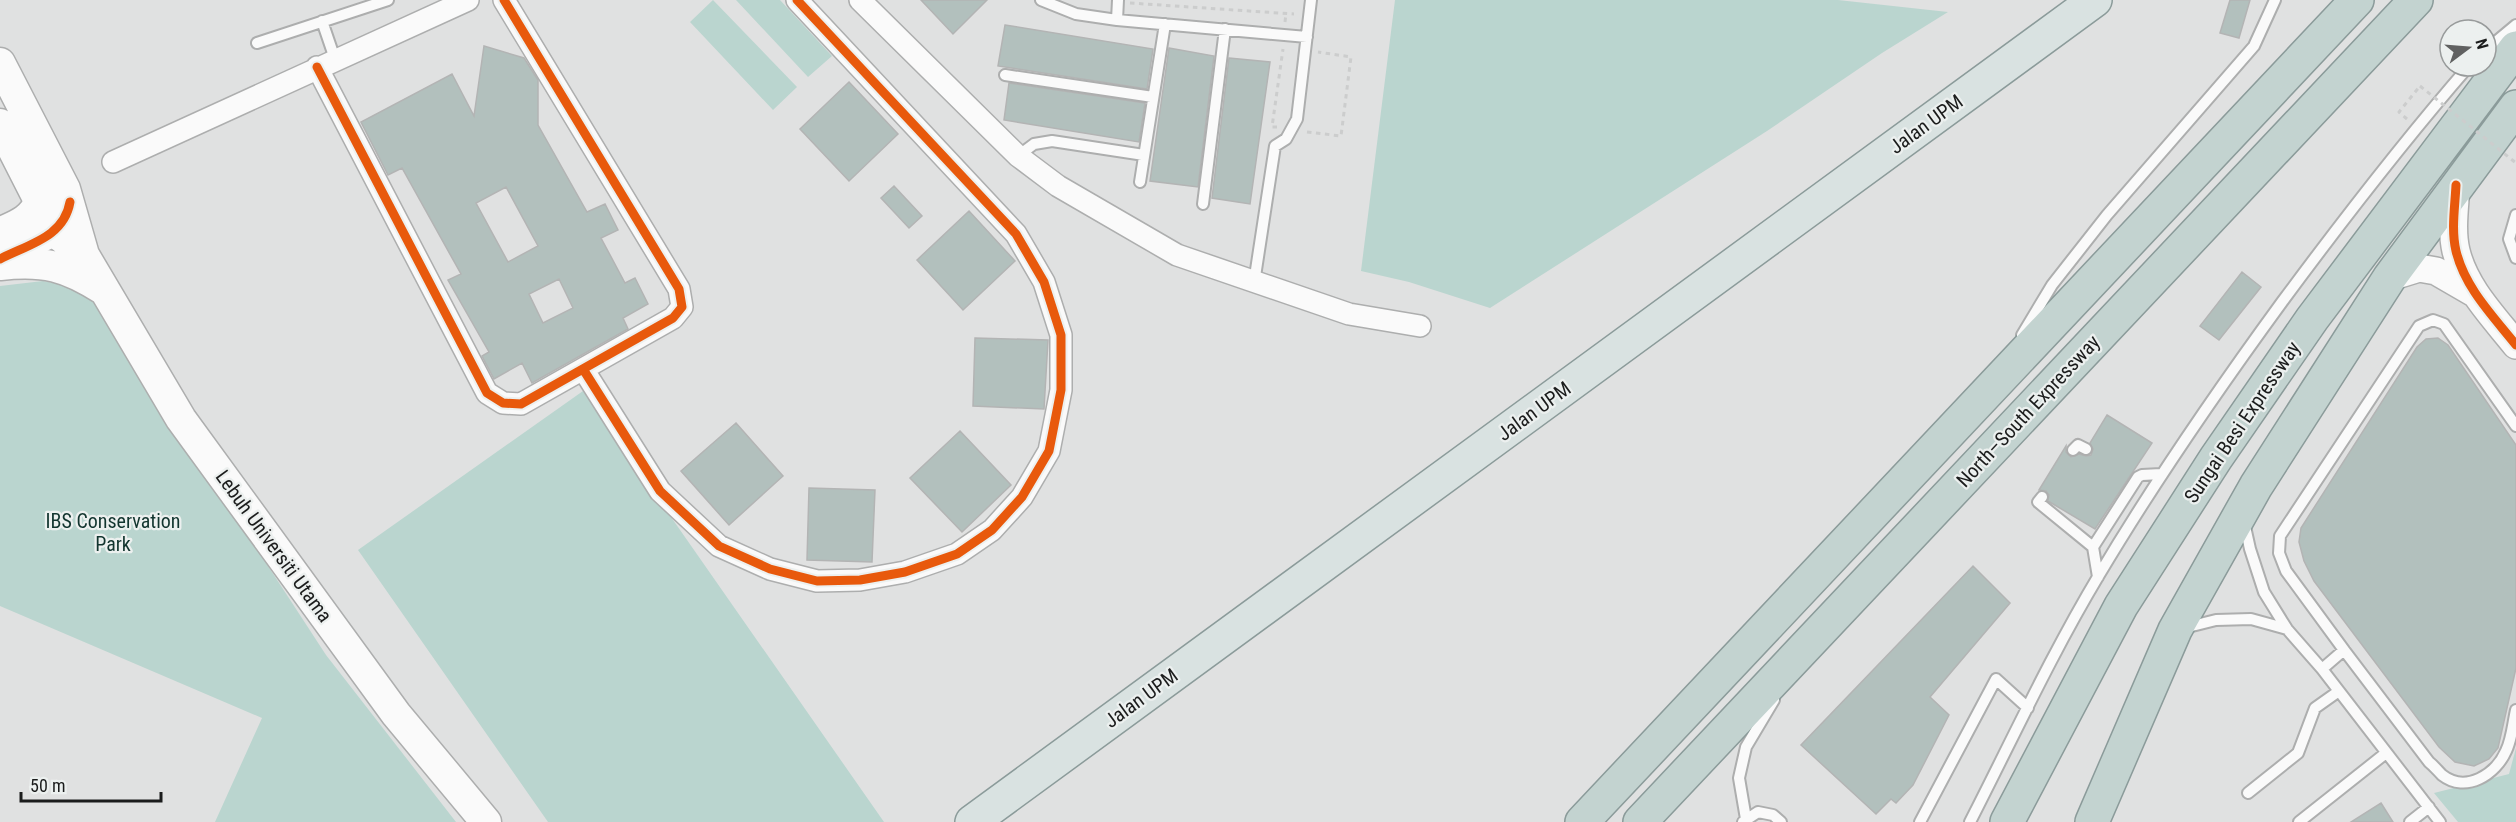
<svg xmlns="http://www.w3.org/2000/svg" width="2516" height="822" viewBox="0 0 2516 822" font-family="'Roboto Condensed',sans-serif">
	<rect width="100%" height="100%" fill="#e0e1e1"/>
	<path fill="#bad5cf" d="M713,0L797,87L773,110L690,22Z
		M736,0H780L832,56L808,77Z
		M1395,0H1838L1948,12L1882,53L1767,131L1490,308L1409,282L1361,271Z
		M43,281L88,290L326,655L456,822H215L262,718L0,606V286Z
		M583,391L884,822H548L358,550Z
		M2516,748V822H2458L2434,793L2509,774Z"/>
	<path fill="#b2c0bd" stroke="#b3b4b4" stroke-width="1.5" fill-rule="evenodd" d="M921,0H987L953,34Z
		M2230,0H2250L2239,38L2220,33Z
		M1005,25L1153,49L1147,89L998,66Z
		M484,46L524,58L538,80V125L587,212L605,204L618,230L601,238L625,283L635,278L648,304L623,318L628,329L532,383L522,363L494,379L482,356L489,352L448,280L461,274L402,168L388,175L361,122L452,74L474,116ZM506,187L538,246L508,262L476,203ZM559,279L573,308L543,323L529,294Z
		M1169,48L1214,56L1198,187L1150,181Z
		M1229,58L1270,62L1250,204L1212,198Z
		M849,82L898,134L849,181L800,129Z
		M1009,83L1145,103L1139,142L1004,120Z
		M894,186L922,216L909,228L881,198Z
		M969,211L1015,261L963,310L917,260Z
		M2242,272L2261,287L2219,340L2200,326Z
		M975,338L1048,340L1044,409L973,406Z
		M2438,338L2448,345L2516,445V668L2498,748L2489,759L2474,766L2455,762L2439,747L2314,581L2304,561L2299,542L2301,528L2417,347L2426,339Z
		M2107,415L2152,443L2095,529L2048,501L2049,495L2046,491L2039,490L2066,446V452L2071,457L2079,454L2086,456L2091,455L2093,449L2090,443Z
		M736,423L783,476L729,525L681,471Z
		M960,431L1011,485L962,532L910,478Z
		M809,488L875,490L872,562L807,560Z
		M1973,566L2010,603L1930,697L1949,715L1913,785L1896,803L1891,799L1876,814L1801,745Z
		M2381,803L2393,822H2351Z"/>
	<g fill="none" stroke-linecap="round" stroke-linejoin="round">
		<g stroke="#adaeae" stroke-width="14">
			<path id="service" d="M1041,0L1076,14L1117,20L1307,37
				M1117,20L1118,0
				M322,21L335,59
				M257,43L388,0
				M2486,50L2516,25
				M1005,75L1153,97
				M1018,156L1034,144L1052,141L1144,155
				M1140,182L1165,24
				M1203,204L1225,29
				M2516,215L2509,239L2516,258
				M1254,283L1275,146L1286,139L1297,119L1311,0
				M2022,335L2052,285L2107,215L2254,46L2275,0
				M2073,450L2078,445L2086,449
				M2042,497L2038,502L2093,547
				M2244,522L2250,549L2264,592L2287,629L2322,669L2440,822
				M2098,577L2093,547L2138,477L2142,475L2161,474
				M2184,628L2216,620L2251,619L2287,629
				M2344,650L2286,571L2279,553L2280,536L2419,326L2433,320L2444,324L2516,426
				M2322,669L2344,650L2429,762C2434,766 2438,771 2442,775C2466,794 2496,774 2506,751C2512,739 2513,723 2516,710
				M2248,793L2298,753L2315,708L2339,691
				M1746,819L1739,778L1746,747L1774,700
				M1743,822L1758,812L1773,815L1781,822
				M1920,822L1996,679L2028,708
				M1970,822C2012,740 2051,655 2099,575C2155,481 2217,391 2282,302C2342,221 2402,143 2469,66
				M2299,822L2386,753
				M2410,822L2429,807"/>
		</g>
		<g stroke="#adaeae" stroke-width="24">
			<path id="minor" d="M860,0L1018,156L1058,186L1177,255L1349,314L1420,326
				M317,67L487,393L503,403L521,404L673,318L682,307L679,289L504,0
				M113,162L468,0
				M583,369L660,491L719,546L770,569L817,581L860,580L905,572L957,554L992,530L1022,497L1049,451L1061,390V335L1044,282L1016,234L797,0"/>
		</g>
		<g stroke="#adaeae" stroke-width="30">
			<path id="tertiary" d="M2456,185C2455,206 2451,230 2456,251C2465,288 2493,316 2516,345
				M0,231C18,223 30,219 39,200
				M0,259L55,232L68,214
				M2390,277L2419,268L2436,271L2474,293"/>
		</g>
		<g stroke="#adaeae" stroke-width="33">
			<path id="secondary" d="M0,63L65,189L84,255L181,419L396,714L486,822
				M0,124L55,232L84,255
				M0,265C44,260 67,266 104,290"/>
		</g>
		<g stroke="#8b9b9a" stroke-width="36">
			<path id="primary" d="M972,822L2095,0"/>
		</g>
		<g stroke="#8b9b9a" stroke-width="36">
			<path id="motorway" d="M1582,822L2357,0
				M1640,822L2416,0
				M2007,822L2121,606L2216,458L2312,319L2516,48
				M2092,822L2175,630L2256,486L2390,277L2516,107"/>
		</g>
		<path stroke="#cccdcd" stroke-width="3" stroke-dasharray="4.5 4.5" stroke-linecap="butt" d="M1130,3L1294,14
			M1285,22L1286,13
			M2407,119L2399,112L2420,86
			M1277,127H1272L1283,49
			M1307,132L1341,136L1351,57L1318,52"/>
		<use href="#service" stroke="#fafafa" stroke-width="10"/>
		<use href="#minor" stroke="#fafafa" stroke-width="21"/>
		<use href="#tertiary" stroke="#fafafa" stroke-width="27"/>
		<use href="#secondary" stroke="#fafafa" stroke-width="30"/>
		<use href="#primary" stroke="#d9e2e1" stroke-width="33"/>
		<use href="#motorway" stroke="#c3d3d0" stroke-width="33"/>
		<path stroke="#cccdcd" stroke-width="3" stroke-dasharray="4.5 4.5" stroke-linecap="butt" d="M2420,86L2516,163"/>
		<g stroke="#ecf0ef" stroke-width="13">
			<path id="cycleway" d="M317,67L487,393L503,403L521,404L673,318L682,307L679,289L504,0
				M2456,185C2455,206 2451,230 2456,251C2465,288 2493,316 2516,345
				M0,259C29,244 64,237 70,202
				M583,369L660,491L719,546L770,569L817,581L860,580L905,572L957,554L992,530L1022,497L1049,451L1061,390V335L1044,282L1016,234L797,0"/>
		</g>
		<use href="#cycleway" stroke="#e8590c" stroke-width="9"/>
	</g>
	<g text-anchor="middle" stroke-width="4.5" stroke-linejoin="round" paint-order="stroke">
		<g font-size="20" fill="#1b1c1c" stroke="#ecf0ef">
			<text transform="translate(1926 124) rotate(-36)" y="7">Jalan UPM</text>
			<text transform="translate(1534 411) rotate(-36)" y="7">Jalan UPM</text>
			<text transform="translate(2028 411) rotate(-47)" y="7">North–South Expressway</text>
			<text transform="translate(2242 422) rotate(-56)" y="7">Sungai Besi Expressway</text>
			<text transform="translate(274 546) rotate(54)" y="7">Lebuh Universiti Utama</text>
			<text transform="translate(1141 698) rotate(-36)" y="7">Jalan UPM</text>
		</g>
		<g font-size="20" fill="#12352f" stroke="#ecf0ef">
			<text x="113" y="528">IBS Conservation<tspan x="113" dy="23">Park</tspan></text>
		</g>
	</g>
	<g transform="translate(2468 48) rotate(74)"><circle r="28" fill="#ecf0ef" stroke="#989b9b" stroke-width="1.5"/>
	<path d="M0-4.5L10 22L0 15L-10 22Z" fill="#606161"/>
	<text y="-9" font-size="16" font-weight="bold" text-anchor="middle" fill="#1b1c1c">N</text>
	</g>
	<path d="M21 792v9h140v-9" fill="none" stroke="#1b1c1c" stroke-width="3"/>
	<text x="30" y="792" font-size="18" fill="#1b1c1c" stroke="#ecf0ef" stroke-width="4.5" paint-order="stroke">50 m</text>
</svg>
